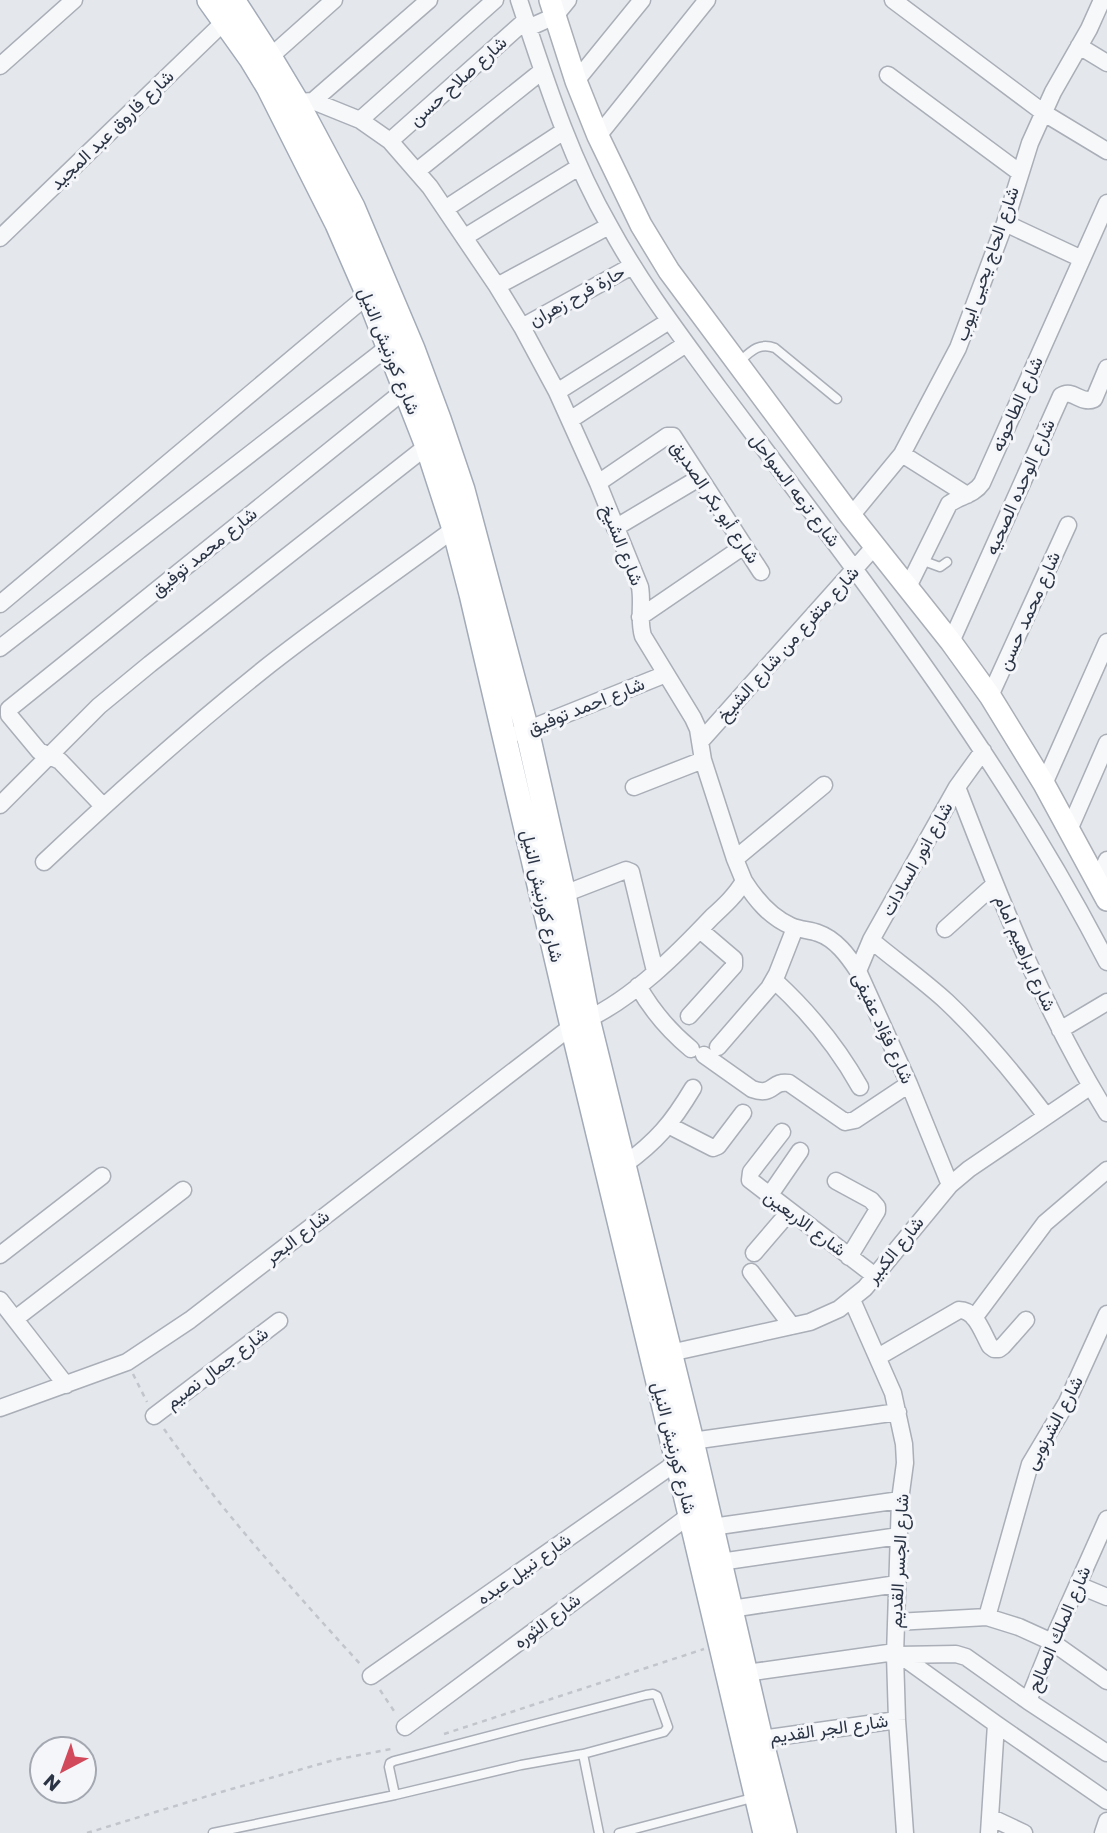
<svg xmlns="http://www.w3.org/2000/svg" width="1107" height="1833" viewBox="0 0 1107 1833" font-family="Poppins,Vazirmatn,sans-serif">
	<rect width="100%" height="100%" fill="#e4e7ec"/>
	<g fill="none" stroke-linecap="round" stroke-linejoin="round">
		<g stroke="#a9aeb7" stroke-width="11">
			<path id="lane" d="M739,362C751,351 759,342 775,348L837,399
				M921,560L940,567L947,562
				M583,1754L599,1833
				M213,1833L395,1795L521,1765L583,1754L664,1732L668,1727L657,1696L653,1694L646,1695L394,1761L390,1763L389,1767L395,1795
				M619,1833L756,1797"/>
		</g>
		<g stroke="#a9aeb7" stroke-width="19">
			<path id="street" d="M519,0C545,78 569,156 610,227C641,284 680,335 718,387C750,430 782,472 814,515C921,657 1025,803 1107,962
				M893,0L1044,113L1107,151
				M528,28L555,16L568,0
				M1079,46L1107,63
				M270,57L334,0
				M0,66L74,0
				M888,75L1019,172
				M576,81L642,0
				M313,101L429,0
				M297,102L313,101L360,120L390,141L430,187L497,286L522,327L557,392L598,483L640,587C643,604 638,619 643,636L693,718L698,729L703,760L735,859L744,881C736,895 724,906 712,917C677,954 634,997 588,1019
				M360,120L495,0
				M598,136L707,0
				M390,141L526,20
				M417,171L542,71
				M445,209L564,131
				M1005,223L1082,259
				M465,237L579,167
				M0,238L224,22
				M497,286L609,226
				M522,327L632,266
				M557,392L669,321
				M570,420L686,344
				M902,454L967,495
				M598,483L667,436H673L761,572
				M851,516L902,454L958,348L1005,223L1030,143L1053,92L1089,29L1102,0
				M615,528L699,478
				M908,587L949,504C961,495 973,496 982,483L1107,203
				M0,604L368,295
				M640,617L744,546
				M951,642L1061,396C1073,388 1081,405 1094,399L1107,368
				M0,648L388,347
				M990,696L1068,525
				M519,733L666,674
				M700,742L875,546
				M1044,784L1107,642
				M634,787L703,760
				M957,787C1000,899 1044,1011 1107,1113
				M0,805L99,706L150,664L427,446
				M103,806L60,761L39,751L9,715V709L405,390
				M1069,830L1107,743
				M735,859L824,785
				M44,862C116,794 191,727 269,665C329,618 393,574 454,529
				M744,881C756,900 770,917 791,926C800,930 810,930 818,933C836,939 848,956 858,971L909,1084L950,1185
				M1097,882L1107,860
				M564,894L626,870L631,872L655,971
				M945,929L994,885
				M871,940C896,961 923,980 947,1002C984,1037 1016,1076 1046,1116
				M858,971L871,940L957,787L983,751
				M774,980C809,1012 837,1046 860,1087
				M638,986C652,1011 668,1030 691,1049
				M689,1016L734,966V959L700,930
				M1060,1030L1107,1002
				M718,1047L769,988L777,974L795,928
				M704,1055L752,1089C774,1097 771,1080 789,1083L845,1122L855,1120L909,1084
				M668,1125L713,1148L718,1146L743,1113
				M782,1132L751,1172L750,1180L875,1276
				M624,1165C657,1141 672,1123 693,1088
				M836,1181L871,1200L877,1207V1211L849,1257
				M769,1196L800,1151
				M754,1253L790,1211
				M0,1255L102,1176
				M751,1272L792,1326
				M0,1300L66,1385
				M852,1300L893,1393L904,1444L905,1463L900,1500L895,1655L897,1720L905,1833
				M974,1318L1045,1223L1107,1170
				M15,1319L183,1190
				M670,1353L810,1322L839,1309L865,1288L950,1185L969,1169L1091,1086
				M878,1357L959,1310C976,1310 982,1332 990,1346L994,1349H999L1003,1346L1026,1320
				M0,1408L127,1362L190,1320L572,1026
				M154,1416L279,1321
				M692,1441L898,1412
				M712,1527L900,1500
				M720,1562L899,1536
				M1078,1585L1107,1597
				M731,1609L897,1584
				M987,1617L1030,1464L1067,1402L1107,1314
				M896,1622L987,1617L1019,1627L1052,1642L1107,1681
				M898,1655L956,1654L966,1657L1028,1701L1107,1753
				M900,1655L996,1724L1107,1801
				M746,1673L895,1652
				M371,1676L677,1462
				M1028,1701L1052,1642L1107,1519
				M405,1727L690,1515
				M761,1739L897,1720
				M990,1817L1024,1833
				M989,1833L996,1724
				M1103,1833L1107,1821"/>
		</g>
		<g stroke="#a9aeb7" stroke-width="24">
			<path id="secondary" d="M550,0L576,81L598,136L641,225L669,271L851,516L951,642L990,696L1044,784L1107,900"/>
		</g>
		<g stroke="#a3abb8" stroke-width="26">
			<path id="primary" d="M209,0L251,59L268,87L337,224L368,295L427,446L454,529L471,594L572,1026L690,1515L765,1833
				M233,0L270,57L297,102L353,207L413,349L439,419L463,490L527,730L564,894L588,1019L692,1441L761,1739L785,1833"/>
		</g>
		<path stroke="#c2c5cb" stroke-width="2.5" stroke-dasharray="5 5" stroke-linecap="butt" d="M133,1374L147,1402
			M164,1429C223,1513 292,1589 361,1665
			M380,1690L396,1714
			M444,1734L704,1649
			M87,1833L221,1792L334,1760L391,1749"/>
		<use href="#lane" stroke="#f7f8fa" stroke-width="8"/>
		<use href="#street" stroke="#f7f8fa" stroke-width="16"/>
		<use href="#secondary" stroke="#fff" stroke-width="21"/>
		<use href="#primary" stroke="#fff" stroke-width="23"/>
	</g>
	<g text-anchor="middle" stroke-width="6" stroke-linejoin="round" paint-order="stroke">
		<g font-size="18" fill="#2b3445" stroke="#f4f6f9">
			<text transform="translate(458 81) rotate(-42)" y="6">شارع صلاح حسن</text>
			<text transform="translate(112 130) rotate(-44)" y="6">شارع فاروق عبد المجيد</text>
			<text transform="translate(987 264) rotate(-71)" y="6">شارع الحاج يحيى ايوب</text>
			<text transform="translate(577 296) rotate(-29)" y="6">حارة فرح زهران</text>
			<text transform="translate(389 351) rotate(68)" y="6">شارع كورنيش النيل</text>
			<text transform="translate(1017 404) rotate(-66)" y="6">شارع الطاحونه</text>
			<text transform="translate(1020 487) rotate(-66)" y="6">شارع الوحده الصحيه</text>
			<text transform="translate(795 490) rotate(53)" y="6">شارع ترعه السواحل</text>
			<text transform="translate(715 502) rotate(56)" y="6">شارع أبو بكر الصديق</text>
			<text transform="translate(622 545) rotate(68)" y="6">شارع الشيخ</text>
			<text transform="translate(204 552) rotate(-39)" y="6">شارع محمد توفيق</text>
			<text transform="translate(1029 611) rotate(-66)" y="6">شارع محمد حسن</text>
			<text transform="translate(788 644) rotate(-48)" y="6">شارع متفرع من شارع الشيخ</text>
			<text transform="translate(586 706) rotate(-22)" y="6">شارع احمد توفيق</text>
			<text transform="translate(917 859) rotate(-61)" y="6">شارع انور السادات</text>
			<text transform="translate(542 896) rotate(77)" y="6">شارع كورنيش النيل</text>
			<text transform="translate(1025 953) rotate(66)" y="6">شارع ابراهيم امام</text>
			<text transform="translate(883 1028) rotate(65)" y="6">شارع فؤاد عفيفى</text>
			<text transform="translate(805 1223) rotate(37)" y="6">شارع الاربعين</text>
			<text transform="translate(297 1237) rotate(-38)" y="6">شارع البحر</text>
			<text transform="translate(895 1250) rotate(-51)" y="6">شارع الكبير</text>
			<text transform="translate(217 1368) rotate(-37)" y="6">شارع جمال نصيم</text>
			<text transform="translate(1054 1423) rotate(-62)" y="6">شارع الشرنوبى</text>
			<text transform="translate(674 1448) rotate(76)" y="6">شارع كورنيش النيل</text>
			<text transform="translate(899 1561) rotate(-87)" y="6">شارع الجسر القديم</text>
			<text transform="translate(524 1569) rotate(-35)" y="6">شارع نبيل عبده</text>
			<text transform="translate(547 1621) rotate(-37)" y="6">شارع الثوره</text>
			<text transform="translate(1059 1629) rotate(-67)" y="6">شارع الملك الصالح</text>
			<text transform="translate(829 1729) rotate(-8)" y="6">شارع الجر القديم</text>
		</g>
	</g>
	<g transform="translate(63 1770) rotate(221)"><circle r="33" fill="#f4f6f9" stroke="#a4a8b1" stroke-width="2"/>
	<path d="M0-5L12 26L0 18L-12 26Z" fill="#d1495b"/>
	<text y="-10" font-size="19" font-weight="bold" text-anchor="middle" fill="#2b3445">N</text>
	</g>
</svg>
